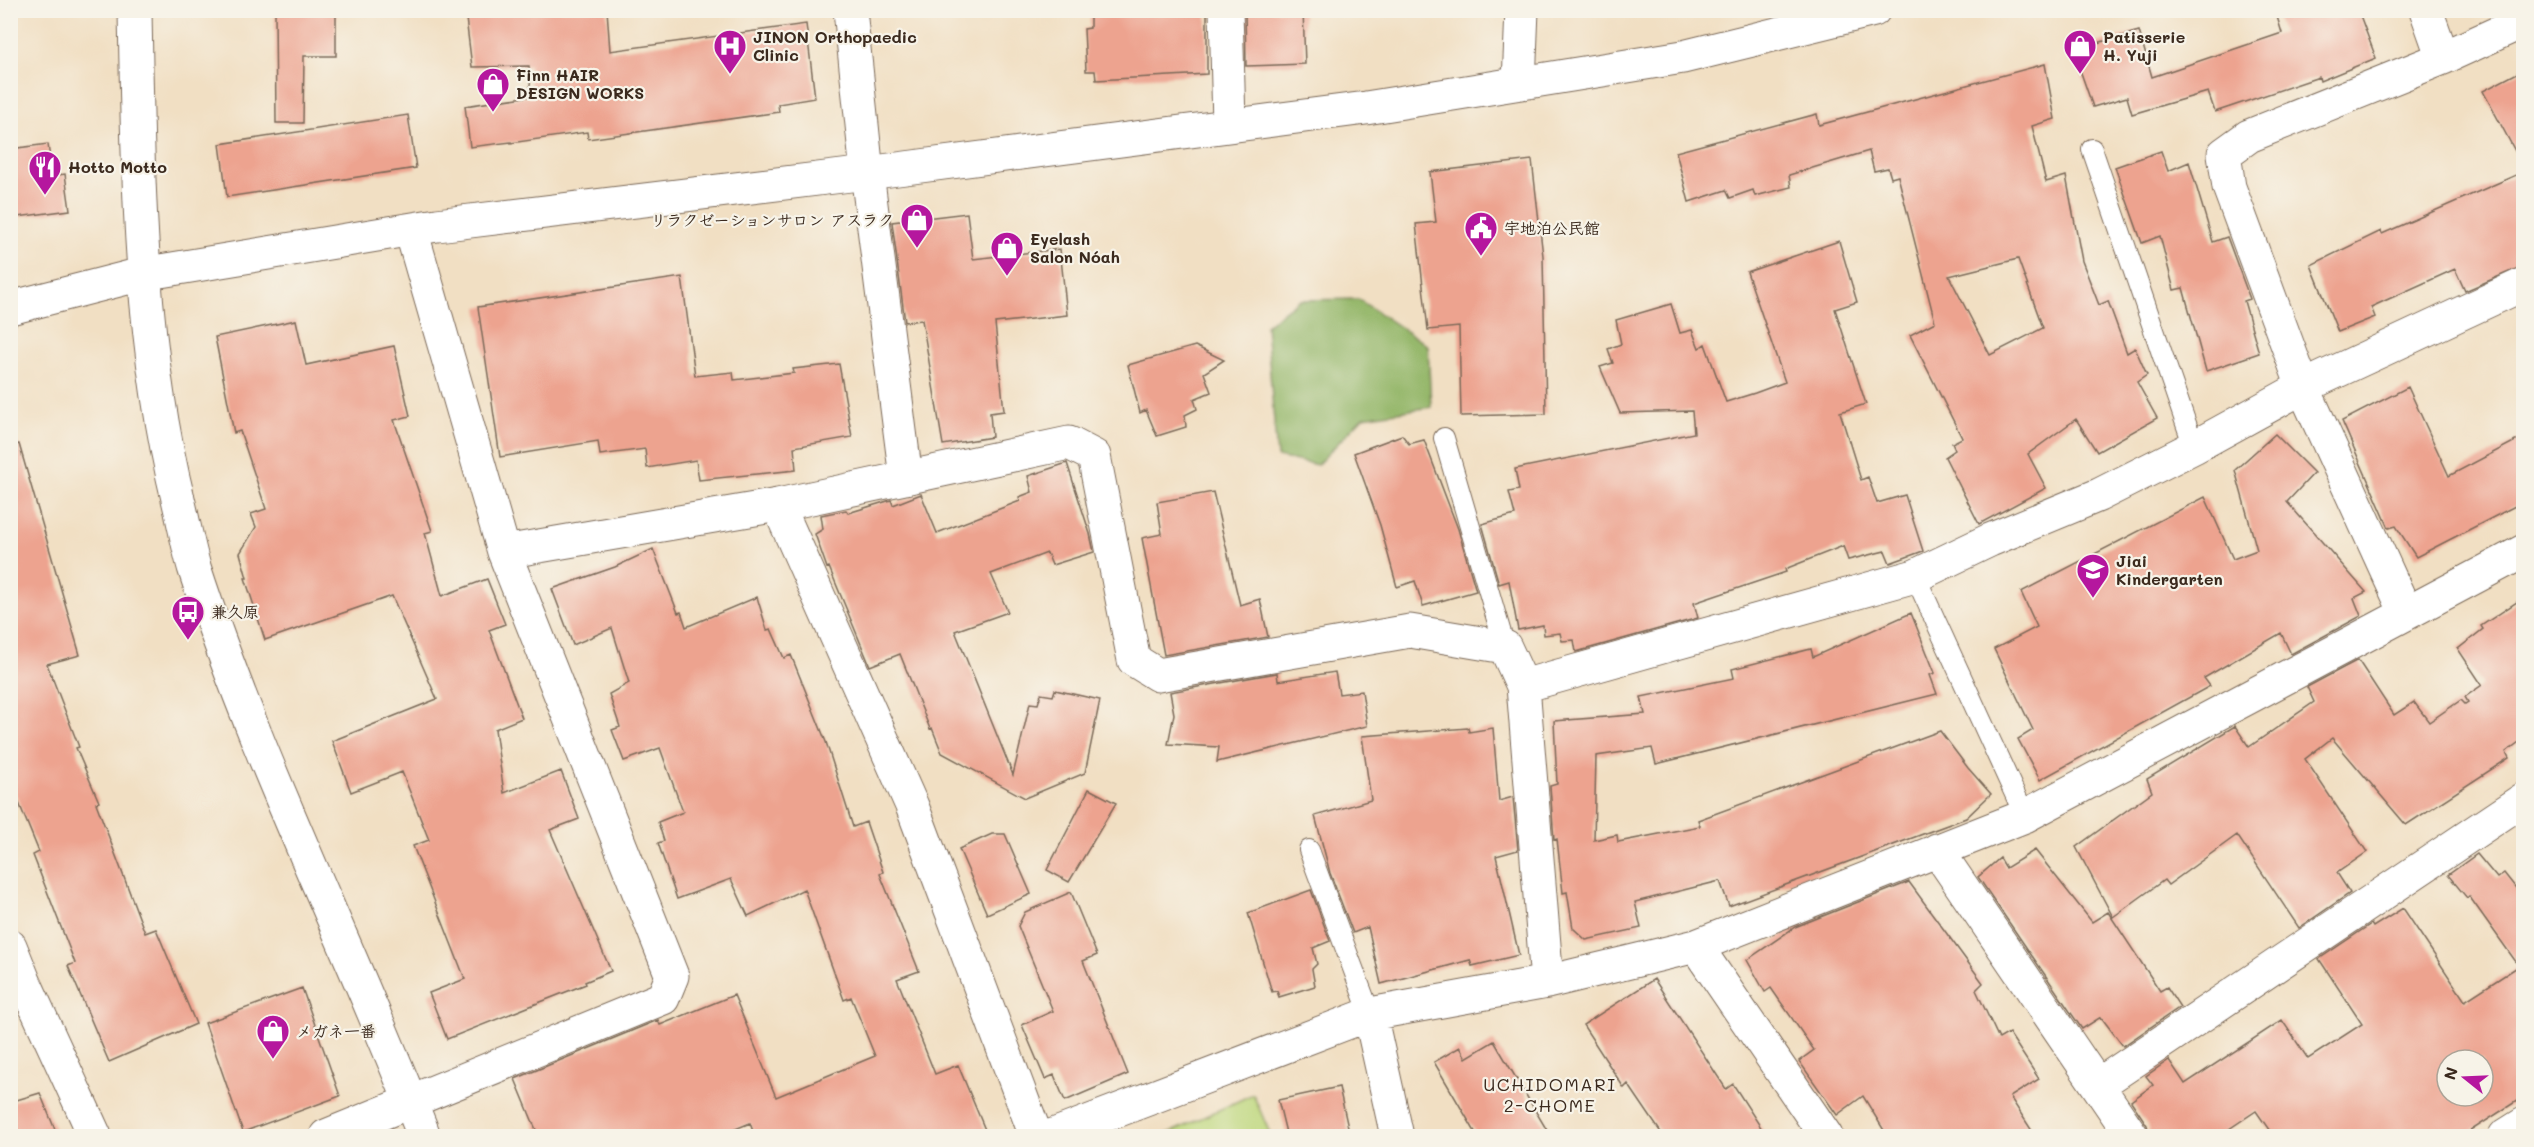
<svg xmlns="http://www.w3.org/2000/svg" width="2534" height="1147" viewBox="0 0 2534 1147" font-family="Mali,'Klee One',sans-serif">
	<rect width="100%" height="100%" fill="#f7f3e8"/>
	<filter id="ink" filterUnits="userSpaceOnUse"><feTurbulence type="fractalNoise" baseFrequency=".0167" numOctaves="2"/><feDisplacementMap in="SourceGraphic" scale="12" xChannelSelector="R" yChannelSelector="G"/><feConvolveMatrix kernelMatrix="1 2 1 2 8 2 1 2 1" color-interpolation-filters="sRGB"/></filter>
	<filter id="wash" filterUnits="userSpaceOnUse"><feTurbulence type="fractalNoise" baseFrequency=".008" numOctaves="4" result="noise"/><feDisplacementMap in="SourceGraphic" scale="24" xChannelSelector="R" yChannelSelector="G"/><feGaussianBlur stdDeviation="1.35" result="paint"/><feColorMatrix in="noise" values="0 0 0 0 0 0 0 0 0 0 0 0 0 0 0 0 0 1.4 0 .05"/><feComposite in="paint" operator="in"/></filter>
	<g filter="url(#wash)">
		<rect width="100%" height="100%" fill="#f1dfc3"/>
		<path fill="#bdd77c" stroke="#7c804d" stroke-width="1.5" d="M1253,1094L1271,1136H1163Z"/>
		<path fill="#96b86c" stroke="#687145" stroke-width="1.5" d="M1358,299L1428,346L1431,407L1363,417L1317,465L1277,457L1266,325L1299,300Z"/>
		<g id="blocks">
			<path fill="#eda38f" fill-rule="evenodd" d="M275,10H336V56H304L303,123H276Z
				M465,10H607L610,51L806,24L815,98L778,104L779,112L588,139L587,132L511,143V142L470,147L465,106L531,96L529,66L472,67Z
				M1117,10H1207V74L1096,80L1095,71H1086L1084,29L1090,28V12Z
				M1245,10H1303L1305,64L1246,66Z
				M2275,10H2358L2376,58L2320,81L2319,77L2215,112L2208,92L2132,114L2127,97L2093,107L2073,50L2139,31L2152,77L2282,33Z
				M2045,64L2055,119L2032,126L2046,182L2066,176L2082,261L2099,305L2108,301L2127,353L2135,348L2147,375L2137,382L2157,418L2097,452L2076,419L2028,454L2046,488L1979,524L1945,457L1955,450L1952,443L1962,438L1910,335L1935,322L1898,176L1891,178L1888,168L1874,171L1869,151L1789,175L1791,187L1755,196L1753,190L1730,198L1726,190L1689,202L1676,152L1817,114L1819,125ZM2018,259L2043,328L1990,355L1949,276Z
				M2523,70V166L2483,91Z
				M408,115L416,168L227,197L220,144Z
				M48,144L52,176L65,174L70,210L10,218V149Z
				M2161,151L2168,171L2189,162L2213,242L2227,237L2250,299L2244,301L2259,353L2206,371L2183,288L2174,290L2160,236L2142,243L2115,167Z
				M1532,160L1543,256L1546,414L1461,416L1459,327L1428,330L1416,224L1436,222L1430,172Z
				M2523,172V266L2465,291L2455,269L2371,307L2375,317L2338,332L2311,265L2381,231L2382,234Z
				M967,213L973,259L1060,249L1067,315L995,323L1004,411L990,413L992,437L943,445L922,320L905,322L892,222Z
				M1839,241L1857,302L1835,309L1866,404L1840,412L1861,480L1868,477L1877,503L1905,495L1923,551L1890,563L1885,551L1848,560L1843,546L1785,569L1786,572L1694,603L1698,618L1576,652L1574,640L1562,641L1560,633L1544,635L1543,625L1518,630L1509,581L1499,584L1482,524L1515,515L1509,492L1519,490L1515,469L1694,433L1692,411L1620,413L1600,367L1613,363L1608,349L1621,344L1616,320L1671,304L1680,333L1692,330L1699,348L1705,344L1726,402L1755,393L1785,382L1747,272Z
				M682,277L695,376L733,372L734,380L794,373L793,369L839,364L852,437L794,447L796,470L699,480L696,460L647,468L645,449L600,455L598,441L500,457L478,307Z
				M296,320L306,365L394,346L410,416L394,420L432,531L425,533L442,596L487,579L505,624L489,630L522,718L495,729L504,793L561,771L579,819L550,830L611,971L585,982L586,984L447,1039L429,993L465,979L413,846L429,840L402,772L351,792L332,741L437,699L392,596L265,640L245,578H247L240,553L256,527L251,514L266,509L240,431L234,433L215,337Z
				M1195,346L1224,360L1204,373L1211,392L1194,399L1197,409L1185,415L1186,427L1157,436L1146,410L1140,413L1128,365Z
				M2408,387L2449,476L2523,437V502L2416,557L2396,526L2389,528L2342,421Z
				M2275,434L2314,473L2287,502L2366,592L2354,598L2361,616L2291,654L2281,633L2204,678L2210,686L2040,780L2018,739L2033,730L1994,649L2037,627L2021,592L2205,497L2233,559L2257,550L2235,470Z
				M1402,435L1409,444L1424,440L1458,529L1476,591L1423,606L1415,581L1397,587L1380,525L1354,453Z
				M19,444L80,655L47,664L79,747L76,748L99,802L96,803L145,933L156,929L196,1024L109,1062L68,966L75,963L33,855L39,852L10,781V445Z
				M1067,463L1090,534L1094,552L1052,565L1047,553L991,574L1008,612L955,631L1013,775L1030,703L1038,704L1041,694L1053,696L1055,690L1100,700L1085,773L1025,798L942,753L932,728L930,729L900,654L870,666L829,567L827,568L815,534L823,529L821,515L846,510L848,513L891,500L893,505L921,494L937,533L1020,501L1019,497L1032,492L1028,476Z
				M1213,492L1240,605L1260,599L1268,637L1164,655L1142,538L1162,534L1157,502Z
				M653,549L678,613L681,612L686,627L757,597L767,630L771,629L784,658L791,655L826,742L853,827L866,822L883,872L880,874L919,971L897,979L935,1074L958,1065L988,1137H755L750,1123L716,1137H539L515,1079L658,1020L660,1025L734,995L776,1097L875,1056L851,997L844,1000L804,889L748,916L731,879L677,899L658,843L664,841L658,822L683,812L660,748L624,761L612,730L620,727L609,694L629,683L612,628L573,645L552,589L615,567Z
				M2523,598V739L2506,752L2509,758L2406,825L2332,738L2305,759L2367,852L2337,873L2350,893L2299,928L2237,835L2168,885L2164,880L2113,917L2076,847L2152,792L2147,779L2235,726L2249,747L2314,702L2307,687L2358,660L2394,715L2414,702L2429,722L2461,700L2465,704L2468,702L2465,697L2482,685L2458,649L2483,629L2481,626Z
				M1911,613L1935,673L1930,675L1937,694L1656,764L1652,748L1596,756L1594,840L1617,835L1618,842L1700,826L1698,820L1940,731L1968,768L1991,794L1966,818L1729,906L1720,881L1635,902L1641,928L1586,940L1573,928L1567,892L1563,893L1557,839L1554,840L1550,786L1557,784L1554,721L1645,714L1641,697L1734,678L1732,669L1811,649L1813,657Z
				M1335,672L1339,694L1362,691L1367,726L1217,762L1219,747L1168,744L1174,714L1170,692L1277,673L1278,681Z
				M1468,728L1469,732L1493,728L1499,801L1513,797L1518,850L1496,856L1519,955L1472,966L1470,960L1381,984L1368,927L1353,933L1330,873L1315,816L1371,800L1362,736Z
				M1089,789L1116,803L1069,882L1047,870Z
				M992,834H1005L1031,894L987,914L959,849Z
				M2035,850L2092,922L2108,912L2160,991L2167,987L2180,1007L2123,1046L2101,1017L2082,1029L1978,877L2000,858L2006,868Z
				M2477,854L2497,878L2504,873L2523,897V1097L2461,1137H2274L2256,1111L2217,1137H2150L2147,1125L2131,1101L2153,1085L2146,1076L2169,1060L2185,1084L2282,1020L2308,1059L2362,1024L2319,959L2371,924L2373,927L2403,908L2465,1001L2519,966L2469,896L2467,898L2448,875ZM2447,1060H2483V1096H2447Z
				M1909,882L1983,983L1976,990L1999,1039L2009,1033L2039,1079L2010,1097L2036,1137H1888L1863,1096L1837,1115L1799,1061L1814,1050L1771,988L1765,992L1747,960L1795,927Z
				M1311,890L1330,941L1313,948L1317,964L1312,969L1315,986L1279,997L1277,991L1272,992L1248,913Z
				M1071,892L1097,955L1083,961L1128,1074L1065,1101L1054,1075L1045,1079L1022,1025L1053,1011L1018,926L1025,912Z
				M1654,979L1726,1089L1733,1084L1767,1137H1664L1628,1084L1624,1088L1583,1025Z
				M302,988L340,1096L243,1132L205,1023Z
				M1494,1041L1551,1137H1478L1434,1062L1460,1047L1466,1058Z
				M1339,1087L1350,1137H1287L1278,1100Z
				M40,1093L58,1137H10V1102Z"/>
		</g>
	</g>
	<g filter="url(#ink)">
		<use href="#blocks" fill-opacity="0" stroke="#7b6958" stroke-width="1.5"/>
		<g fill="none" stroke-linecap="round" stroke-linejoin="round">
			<g stroke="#7b6958" stroke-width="22">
				<path id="lane" d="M2092,149L2194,447
					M1444,438L1505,647
					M1915,576L2025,816
					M1309,850L1370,1014"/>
			</g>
			<g stroke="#7b6958" stroke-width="35">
				<path id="street" d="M850,10L867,173L906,478
					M1226,10L1229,124
					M2426,10L2443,58
					M411,230L504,552
					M778,505L912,806L1036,1136
					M2406,613L2303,387L2229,187L2224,154L2249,136L2443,58L2524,21
					M1523,686L1915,576L1990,540L2099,495L2194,447L2303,387L2524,284
					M1937,850L2132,1136
					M10,946L24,981L95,1136
					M1696,946L1826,1136
					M1370,1014L1397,1136
					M2098,1085L2524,799
					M326,1136L663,998L672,976L504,552L778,505L1069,443L1094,456L1134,660L1158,675L1410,631L1505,647L1523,686L1547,982
					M1051,1136L1370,1014L1547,982L1696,946L2025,816L2524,551
					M2505,1136L2524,1124"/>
			</g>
			<g stroke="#7b6958" stroke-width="35">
				<path id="secondary" d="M135,10C138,176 139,341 179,503C184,524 188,546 194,567C257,762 350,945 424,1136
					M1519,83L1522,10
					M10,308L142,274L437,225L867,173L1366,108L1683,57L1874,10"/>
			</g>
			<use href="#lane" stroke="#fff" stroke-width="20"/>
			<use href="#street" stroke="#fff" stroke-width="33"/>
			<use href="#secondary" stroke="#fff" stroke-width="33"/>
		</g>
	</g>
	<defs>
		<g id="hospital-pin" transform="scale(1.725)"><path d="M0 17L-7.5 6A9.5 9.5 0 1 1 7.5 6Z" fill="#b5179e" stroke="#f7f3e8"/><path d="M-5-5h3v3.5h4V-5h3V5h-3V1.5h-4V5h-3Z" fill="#fff"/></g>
		<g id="shop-pin" transform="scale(1.725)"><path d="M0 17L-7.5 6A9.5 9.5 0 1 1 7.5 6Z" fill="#b5179e" stroke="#f7f3e8"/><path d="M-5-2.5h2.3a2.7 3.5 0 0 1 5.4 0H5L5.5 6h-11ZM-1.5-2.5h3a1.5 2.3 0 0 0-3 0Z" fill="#fff"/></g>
		<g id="restaurant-pin" transform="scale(1.725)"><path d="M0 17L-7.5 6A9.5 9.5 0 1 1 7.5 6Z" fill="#b5179e" stroke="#f7f3e8"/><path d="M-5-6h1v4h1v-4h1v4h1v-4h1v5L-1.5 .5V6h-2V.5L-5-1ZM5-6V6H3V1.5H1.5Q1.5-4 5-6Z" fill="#fff"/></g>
		<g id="civic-pin" transform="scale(1.725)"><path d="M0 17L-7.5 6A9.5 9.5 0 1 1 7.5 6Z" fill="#b5179e" stroke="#f7f3e8"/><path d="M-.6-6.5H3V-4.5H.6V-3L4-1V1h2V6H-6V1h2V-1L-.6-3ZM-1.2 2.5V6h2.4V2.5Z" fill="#fff"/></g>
		<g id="school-pin" transform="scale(1.725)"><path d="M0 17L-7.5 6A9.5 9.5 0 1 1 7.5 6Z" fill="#b5179e" stroke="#f7f3e8"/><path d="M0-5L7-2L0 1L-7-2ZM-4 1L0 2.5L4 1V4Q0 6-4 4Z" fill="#fff"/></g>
		<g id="bus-pin" transform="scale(1.725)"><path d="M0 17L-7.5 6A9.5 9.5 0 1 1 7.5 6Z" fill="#b5179e" stroke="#f7f3e8"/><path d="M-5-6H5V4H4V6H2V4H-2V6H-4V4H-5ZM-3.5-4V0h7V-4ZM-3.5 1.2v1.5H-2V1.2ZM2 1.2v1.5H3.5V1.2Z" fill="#fff"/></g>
	</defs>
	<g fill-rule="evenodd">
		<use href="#hospital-pin" x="730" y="46"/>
		<use href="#shop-pin" x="2080" y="46"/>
		<use href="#shop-pin" x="493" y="84"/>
		<use href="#restaurant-pin" x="45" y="167"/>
		<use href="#shop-pin" x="917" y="220"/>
		<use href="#civic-pin" x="1481" y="228"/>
		<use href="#shop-pin" x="1007" y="248"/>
		<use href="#school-pin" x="2093" y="570"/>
		<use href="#bus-pin" x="188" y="612"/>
		<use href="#shop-pin" x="273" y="1031"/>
	</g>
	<g text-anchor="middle" stroke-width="4.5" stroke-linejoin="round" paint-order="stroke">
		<g font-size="16" font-weight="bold" fill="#3b2a1e" stroke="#f7f3e8" text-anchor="start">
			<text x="753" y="43">JINON Orthopaedic<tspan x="753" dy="18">Clinic</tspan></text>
			<text x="2103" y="43">Patisserie<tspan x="2103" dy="18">H. Yuji</tspan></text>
			<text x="516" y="81">Finn HAIR<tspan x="516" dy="18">DESIGN WORKS</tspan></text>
			<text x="68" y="173">Hotto Motto</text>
			<text x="894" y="226" text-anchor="end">リラクゼーションサロン アスラク</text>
			<text x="1504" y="234">宇地泊公民館</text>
			<text x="1030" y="245">Eyelash<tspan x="1030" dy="18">Salon Nóah</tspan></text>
			<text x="2116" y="567">Jiai<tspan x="2116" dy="18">Kindergarten</tspan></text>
			<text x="211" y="618">兼久原</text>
			<text x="296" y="1037">メガネ一番</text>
		</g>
		<g font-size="18" letter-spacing="1.5" fill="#3b2a1e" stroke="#f7f3e8">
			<text x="1550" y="1091">UCHIDOMARI<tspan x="1550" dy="21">2-CHOME</tspan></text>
		</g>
	</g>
	<rect width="2534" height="1147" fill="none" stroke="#f7f3e8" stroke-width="36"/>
	<g transform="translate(2465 1078) rotate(288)"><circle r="28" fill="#f7f3e8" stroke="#aca397" stroke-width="1.5"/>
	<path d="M0-4.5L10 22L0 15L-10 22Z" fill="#b5179e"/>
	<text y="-9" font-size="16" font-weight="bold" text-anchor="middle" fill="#3b2a1e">N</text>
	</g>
</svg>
